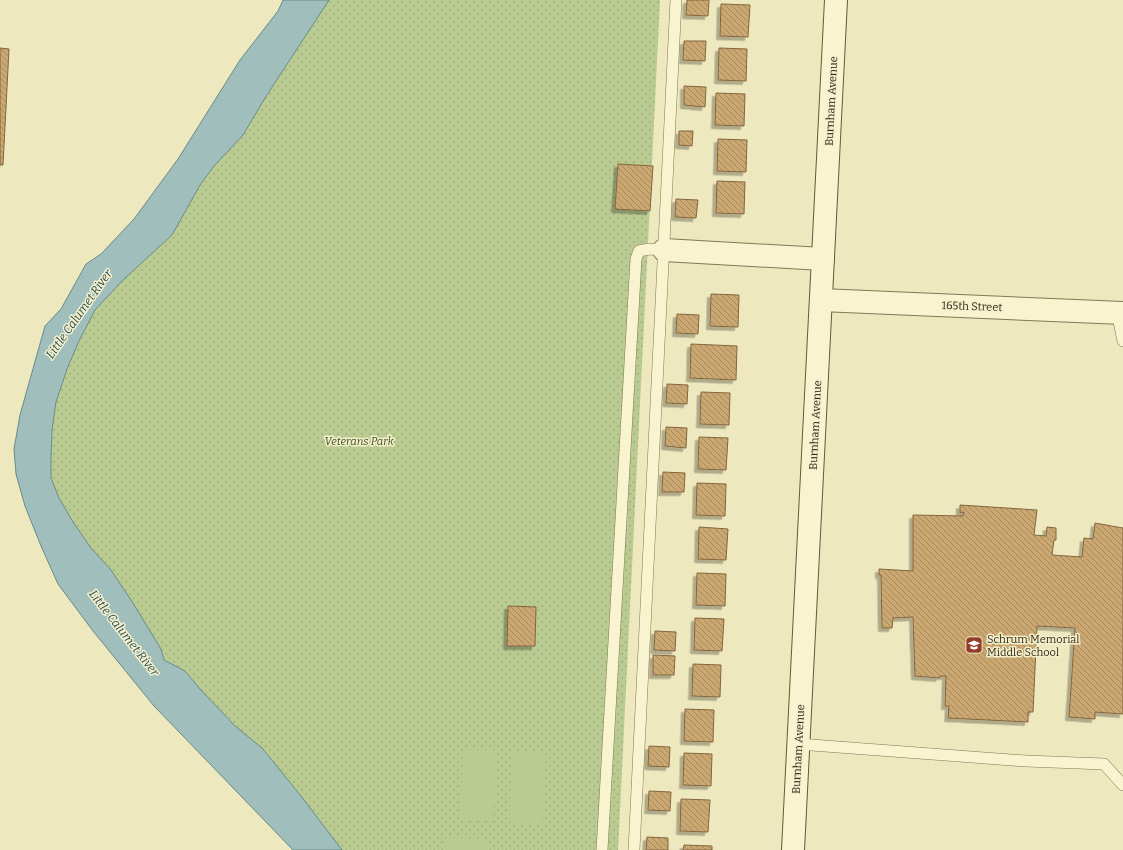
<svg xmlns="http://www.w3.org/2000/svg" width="1123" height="850" viewBox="0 0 1123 850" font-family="Bitter,serif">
	<defs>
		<pattern id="park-dots" width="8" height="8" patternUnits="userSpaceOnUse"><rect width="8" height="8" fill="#b9cb91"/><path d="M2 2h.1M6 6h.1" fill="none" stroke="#a0ae7c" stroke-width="1.8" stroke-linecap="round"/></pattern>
		<pattern id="building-back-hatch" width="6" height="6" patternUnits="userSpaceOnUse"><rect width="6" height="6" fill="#cba872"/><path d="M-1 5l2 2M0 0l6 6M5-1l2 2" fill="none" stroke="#a6895d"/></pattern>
		<filter id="shadow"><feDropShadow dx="-3.5" dy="3.5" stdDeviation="0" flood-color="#0004"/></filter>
	</defs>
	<rect width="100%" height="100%" fill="#ede8bd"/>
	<path fill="url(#park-dots)" d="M329,0H660L618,850H342L262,748L235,726L200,689L185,671L164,660L161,649L111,570L91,548L73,522L59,498L51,478V458L52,431L56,402L67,369L79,341L95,310L122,281L172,235L200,185L214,166L243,135L265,98Z"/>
	<path fill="#b9cb91" d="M463,749L497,750L493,821L460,820Z
		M512,751L546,753L542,824L509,822Z
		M446,837L488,839V850H445Z"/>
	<path fill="#a0bebb" stroke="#688b89" d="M283,0H329L265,98L243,135L214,166L200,185L172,235L122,281L95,310L79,341L67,369L56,402L52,430L51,458V478L59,498L73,522L91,548L111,570L133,603L161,649L164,660L185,671L200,689L235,726L262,748L301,796L342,850H293L154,706L93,631L58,584L41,546L25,506L16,474L14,449L20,415L45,326L61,309L86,264L101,254L134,219L178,159L240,60L278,11Z"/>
	<path fill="url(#building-back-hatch)" stroke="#83653c" filter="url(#shadow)" d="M687,0H709L708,16L686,15Z
		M721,4L750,5L748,37L720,36Z
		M684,41H706L705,61L683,60Z
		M0,48L9,49L3,165H0Z
		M719,48L747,49L746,81L718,80Z
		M684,86L706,87L705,107L684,105Z
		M716,93L745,94L744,126L715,125Z
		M679,131H693L692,146L679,145Z
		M718,139L747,140L746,172L717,171Z
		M618,164L653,166L650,211L615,209Z
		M717,181L745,182L744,214L716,213Z
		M676,199L698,200L696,218L675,217Z
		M711,294L739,295L738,327L710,326Z
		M677,314L699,315L698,334L676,333Z
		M691,344L737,346L736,380L690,378Z
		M667,384L688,385L687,404L666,403Z
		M701,392L730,393L729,425L700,424Z
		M666,427L687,428L686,448L665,446Z
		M699,437L728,438L726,470L698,469Z
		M663,472L685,473L684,492H662Z
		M697,483L726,484L725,516L696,515Z
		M960,505L1037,510L1034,535L1046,536L1047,527L1056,528V540H1054L1052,555L1082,557L1084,538L1093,539L1095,523L1123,528V714L1095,712V719L1069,717L1075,628L1037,626L1033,712H1028V722L948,718L949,706H945L946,676H940L939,678L915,676L913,617L893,618L892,628H882L881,575H879V569L913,571V515L963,516L964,512L960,513Z
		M699,527L728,529L726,560L698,559Z
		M697,573L726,574L725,606L696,605Z
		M508,606L536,607L535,646H507Z
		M695,618L724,619L722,651L694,650Z
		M655,631L676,632L675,651L654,650Z
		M653,655L675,656L674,675H653Z
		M693,664L721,665L720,697L692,696Z
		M685,709L714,710L713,742L684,741Z
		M649,746L670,747L669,767L648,766Z
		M684,753L712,754L711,786L683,785Z
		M649,791L671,792L670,811L648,810Z
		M681,799L710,800L708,832L680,831Z
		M647,837L668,838V850H646Z
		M684,845L712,846V850H683Z"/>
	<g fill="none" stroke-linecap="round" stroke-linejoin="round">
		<g stroke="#847756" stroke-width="12">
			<path id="lane" d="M1117,312L1123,341
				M798,744L1026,761L1104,764L1123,785
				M602,850L636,259L639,251L649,249L664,250
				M634,850L676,0"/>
		</g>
		<g stroke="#847756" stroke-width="24">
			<path id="street" d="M664,250L823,259
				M821,300L1123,313"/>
		</g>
		<g stroke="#66583a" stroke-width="24">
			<path id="secondary" d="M793,850L836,0"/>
		</g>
		<use href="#lane" stroke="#f8f4cf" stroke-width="11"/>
		<use href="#street" stroke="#f8f4cf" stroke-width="22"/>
		<use href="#secondary" stroke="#f8f4cf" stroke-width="22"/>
	</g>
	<defs>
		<g id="school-square" transform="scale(0.9)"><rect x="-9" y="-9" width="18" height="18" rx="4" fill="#933a27" stroke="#f5f0cc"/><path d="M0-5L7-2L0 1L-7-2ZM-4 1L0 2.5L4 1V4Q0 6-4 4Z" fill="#fff"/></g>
	</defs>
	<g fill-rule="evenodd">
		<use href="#school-square" x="974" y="645"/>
	</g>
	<g text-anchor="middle" stroke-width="3" stroke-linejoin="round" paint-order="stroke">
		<g font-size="11" fill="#342b1b" stroke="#f5f0cc">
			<text transform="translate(831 101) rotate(-87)" y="4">Burnham Avenue</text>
			<text transform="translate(972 306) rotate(2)" y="4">165th Street</text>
			<text transform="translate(815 425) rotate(-87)" y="4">Burnham Avenue</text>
			<text transform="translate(798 749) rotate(-87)" y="4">Burnham Avenue</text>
		</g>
		<g font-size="11" font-style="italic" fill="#3c5022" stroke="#f5f0cc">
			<text x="359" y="445">Veterans Park</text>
		</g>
		<g font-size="11" fill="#342b1b" stroke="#f5f0cc" text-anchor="start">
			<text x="987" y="643">Schrum Memorial<tspan x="987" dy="13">Middle School</tspan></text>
		</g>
		<g font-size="12" font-style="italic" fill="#2a4f54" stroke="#f5f0cc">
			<text transform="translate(79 314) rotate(-55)" y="4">Little Calumet River</text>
			<text transform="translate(124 633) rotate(52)" y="4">Little Calumet River</text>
		</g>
	</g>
</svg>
